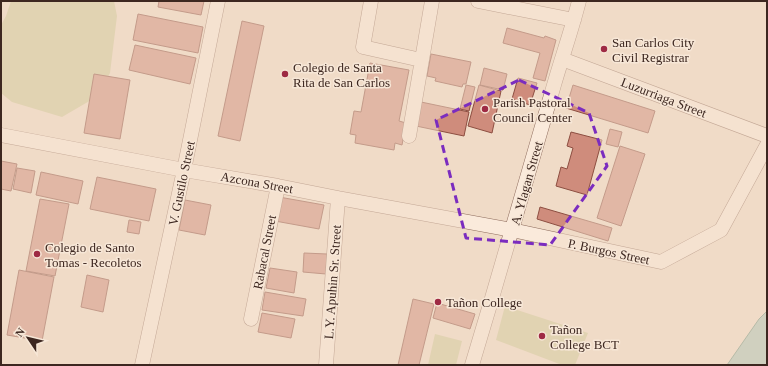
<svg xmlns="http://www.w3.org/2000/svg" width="768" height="366" viewBox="0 0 768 366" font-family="'Times New Roman',serif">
	<rect width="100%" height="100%" fill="#f0dbc7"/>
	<path fill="#cfc99a" d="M11,1H114L117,16L110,73L98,96L62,117L12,102L1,93V25L6,16Z
		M505,306L588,333L575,365H562L496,340Z
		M435,334L462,341L456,365H428Z"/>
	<path fill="#a9c4b6" stroke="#6f9382" d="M767,311V365H727L759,319Z"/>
	<path fill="#cf8c7c" stroke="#8d4e41" d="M159,1H204L201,15L158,7Z
		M138,14L203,27L198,53L133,40Z
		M242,21L264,26L240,141L218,136Z
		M507,28L544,38L545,36L556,40L545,81L533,78L540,53L503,43Z
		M135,45L196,58L190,84L129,70Z
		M431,54L471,62L466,84H463L462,87L435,81L436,78L427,76Z
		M370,63L409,70L399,121L406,123L402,145L395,143L394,150L355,143L356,135L350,134L354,111L361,112Z
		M484,68L507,74L503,90L480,85Z
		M94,74L130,80L120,139L84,133Z
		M518,78L537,83L530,105L512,99Z
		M466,85L475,87L469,111L460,109Z
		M479,85L501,91L492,133L468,126Z
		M573,85L655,111L648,133L566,108Z
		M421,102L469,112L464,136L416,126Z
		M610,129L622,132L618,147L606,144Z
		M571,132L602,140L587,195L556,186L561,167L567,169L573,148L567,146Z
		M620,146L645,154L621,226L597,218Z
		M1,161L17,164L11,191L1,189Z
		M17,168L35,171L31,193L13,189Z
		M41,172L83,181L78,204L36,195Z
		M97,177L156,189L149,221L90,209Z
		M279,197L324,205L319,229L275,221Z
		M40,199L69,204L55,276L26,271Z
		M185,200L211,205L205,235L179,230Z
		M540,207L612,228L608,241L537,219Z
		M129,220L141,222L139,234L127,232Z
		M304,253L327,254L326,274L303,272Z
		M270,268L297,272L294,293L266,288Z
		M19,270L54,277L42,341L7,335Z
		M87,275L109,280L103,312L81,307Z
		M265,292L306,299L303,316L262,310Z
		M413,299L434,304L419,365H398Z
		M437,303L475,314L470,329L433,318Z
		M262,313L295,319L291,338L258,332Z"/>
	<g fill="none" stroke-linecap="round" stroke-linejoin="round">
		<g stroke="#8d6b5c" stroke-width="15">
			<path id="minor" d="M371,1L363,47L421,60
				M478,1L574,20
				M562,59L767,136
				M1,135L184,170L278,186L338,198L512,230L661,262L721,230L767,145
				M409,136L432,1
				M251,319L278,186
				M142,365L184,170L218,1
				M326,365L338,198
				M472,365C500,272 527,179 554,85C562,57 572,29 579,1"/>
		</g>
		<use href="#minor" stroke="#faeadb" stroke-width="14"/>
	</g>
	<path d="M0 0H768V366H0ZM519,80L589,113L607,166L550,245L466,238L436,120Z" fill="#f0dbc7" fill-opacity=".55" fill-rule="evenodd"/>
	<path fill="none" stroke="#7b2cbf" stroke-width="3" stroke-dasharray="8 5" stroke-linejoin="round" d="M519,80L589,113L607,166L550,245L466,238L436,120Z"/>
	<g fill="#9e2a44" stroke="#f7e7d7" stroke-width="1.5">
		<circle cx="604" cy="49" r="4"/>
		<circle cx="285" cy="74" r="4"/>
		<circle cx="485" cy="109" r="4"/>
		<circle cx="37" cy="254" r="4"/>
		<circle cx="438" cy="302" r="4"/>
		<circle cx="542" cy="336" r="4"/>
	</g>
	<g text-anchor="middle" stroke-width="3" stroke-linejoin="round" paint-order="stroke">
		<g font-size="13" fill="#3d2720" stroke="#f7e7d7" text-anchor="start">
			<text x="612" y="47">San Carlos City<tspan x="612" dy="15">Civil Registrar</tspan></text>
			<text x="293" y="72">Colegio de Santa<tspan x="293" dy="15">Rita de San Carlos</tspan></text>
			<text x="493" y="107">Parish Pastoral<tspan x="493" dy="15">Council Center</tspan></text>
			<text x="45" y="252">Colegio de Santo<tspan x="45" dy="15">Tomas - Recoletos</tspan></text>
			<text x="446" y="307">Tañon College</text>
			<text x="550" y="334">Tañon<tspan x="550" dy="15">College BCT</tspan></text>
		</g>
		<g font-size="13" fill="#3d2720" stroke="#f7e7d7">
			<text transform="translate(664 97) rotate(21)" y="5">Luzurriaga Street</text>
			<text transform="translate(257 182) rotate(10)" y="5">Azcona Street</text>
			<text transform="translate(181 183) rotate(-78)" y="5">V. Gustilo Street</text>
			<text transform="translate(526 183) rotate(-74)" y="5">A. Ylagan Street</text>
			<text transform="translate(609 251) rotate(12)" y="5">P. Burgos Street</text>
			<text transform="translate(264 252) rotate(-79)" y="5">Rabacal Street</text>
			<text transform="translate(332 282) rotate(-86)" y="5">L.Y. Apuhin Sr. Street</text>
		</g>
	</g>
	<rect width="768" height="366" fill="none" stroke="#3d2720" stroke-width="4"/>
	<g transform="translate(28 338) rotate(305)" stroke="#f7e7d7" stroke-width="3" paint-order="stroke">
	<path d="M0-3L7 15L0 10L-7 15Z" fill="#3d2720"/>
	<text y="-6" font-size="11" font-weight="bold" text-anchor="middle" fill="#3d2720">N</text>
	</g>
</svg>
